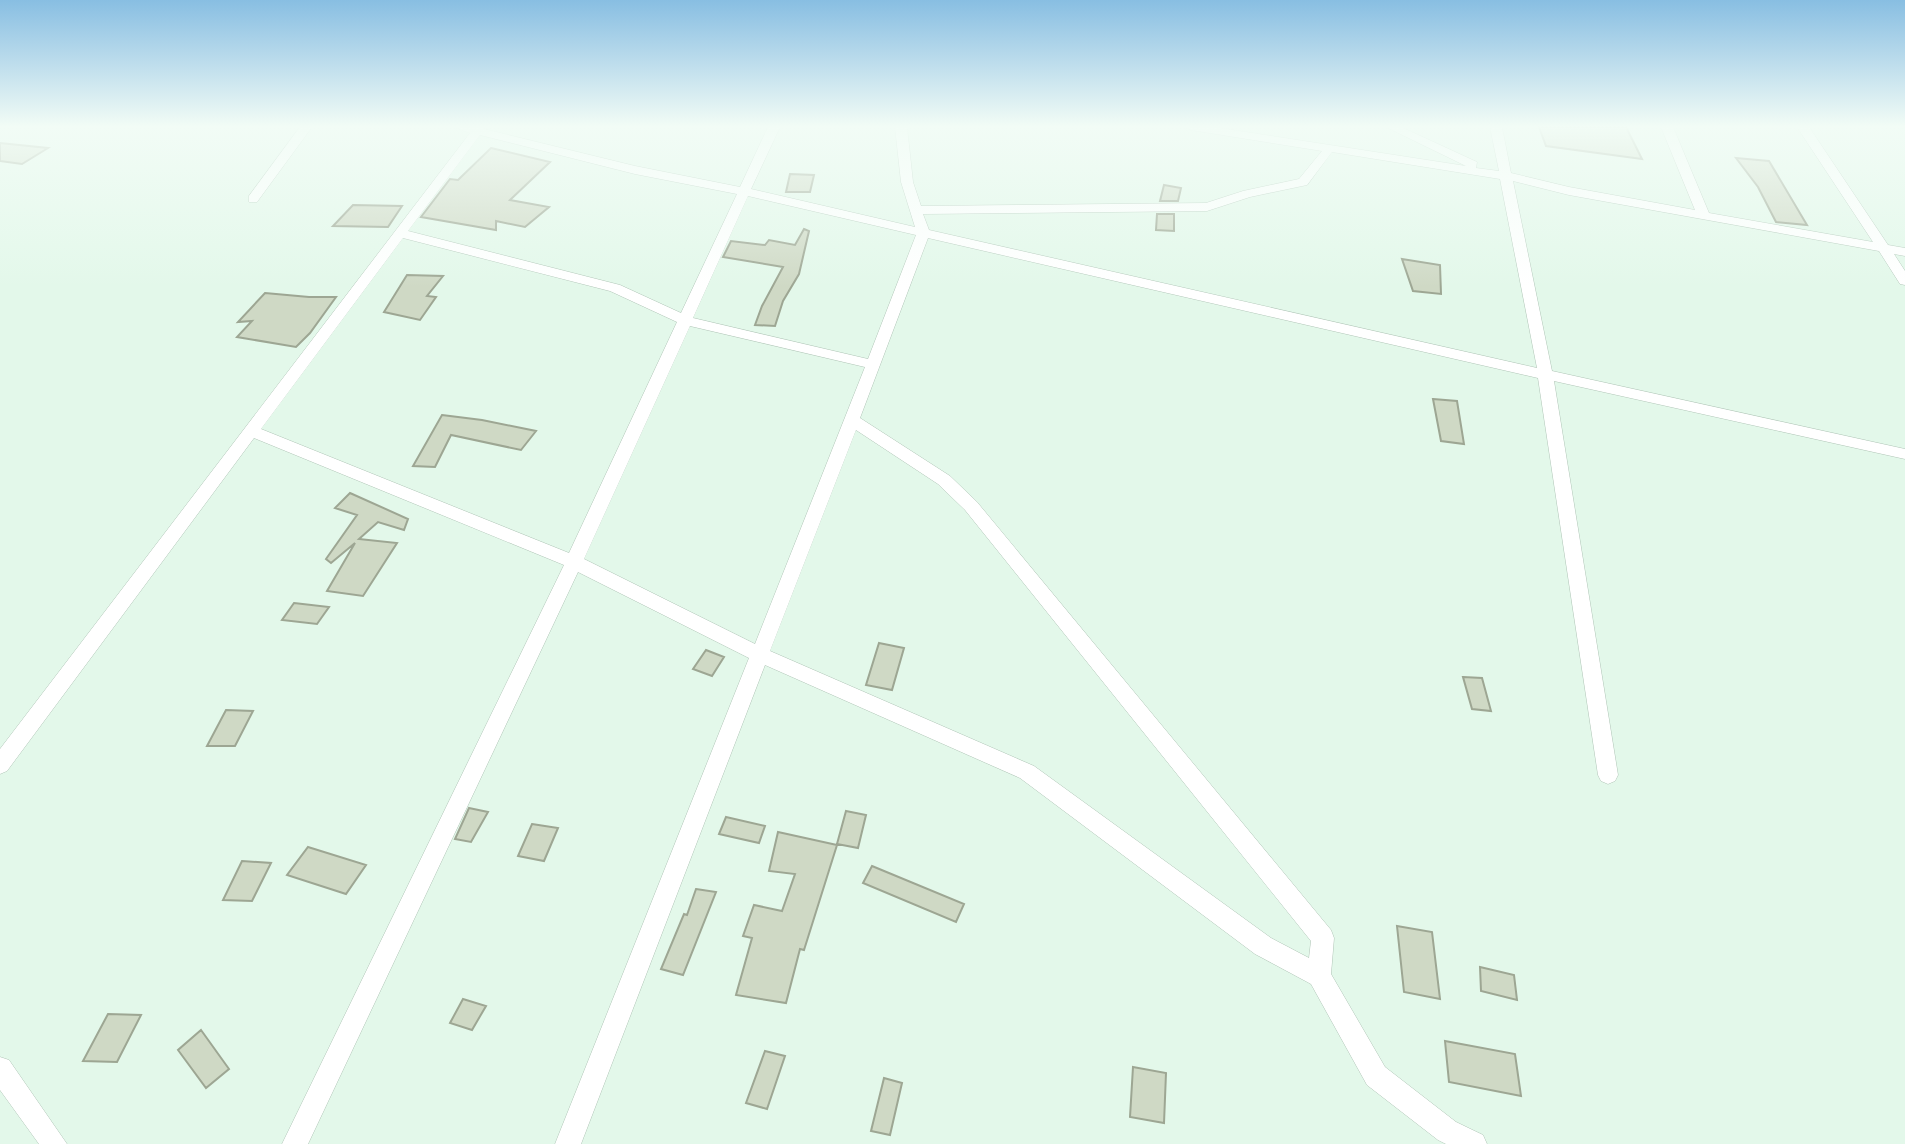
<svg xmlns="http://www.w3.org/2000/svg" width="1905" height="1144" viewBox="0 0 1905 1144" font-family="Karla,sans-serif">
	<rect width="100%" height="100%" fill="#e3f8ea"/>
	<path fill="#cfd9c5" stroke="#9da693" stroke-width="2" d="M1539,127H1626L1642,159L1546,146Z
		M0,143L48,148L22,164L0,161Z
		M491,148L550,162L510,200L549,207L525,227L496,221V230L421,217L450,179L458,180Z
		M1736,158L1769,161L1807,225L1776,222L1758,187Z
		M790,174L814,175L810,192H786Z
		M1164,185L1181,188L1178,201H1160Z
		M353,205L402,206L388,227L333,226Z
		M1157,214H1174V231L1156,230Z
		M804,229L809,231L799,274L783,301L775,326L755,325L762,306L783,267L723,257L731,241L765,245L769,240L795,245Z
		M1402,259L1440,265L1441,294L1413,291Z
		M407,275L443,276L427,296L436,297L420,320L384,312Z
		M265,293L309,297H336L310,333L296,347L237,337L252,321L238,322Z
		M1433,399L1457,401L1464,444L1441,441Z
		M442,415L482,420L536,431L521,450L451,435L435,467L413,466Z
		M350,493L408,519L404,530L378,522L359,539L397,543L363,596L327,591L355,543L331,563L326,559L357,515L335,508Z
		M294,603L329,607L317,624L282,620Z
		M879,643L904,648L892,690L866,685Z
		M706,650L724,657L712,676L693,669Z
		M1463,677L1482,678L1491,711L1472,709Z
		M226,710L253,711L235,746H207Z
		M469,808L488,812L471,842L455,839Z
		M846,811L866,815L858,848L837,844Z
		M726,817L765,826L759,843L719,834Z
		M532,824L558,828L544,861L518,856Z
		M778,832L837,845L804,950L800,949L786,1003L736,995L752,938L743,936L754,905L782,911L795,874L769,871Z
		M308,847L366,865L346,894L287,875Z
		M242,861L271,863L252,901L223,900Z
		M872,866L964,904L956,922L863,883Z
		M696,889L716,892L683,975L661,969L684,914L687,915Z
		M1397,926L1432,932L1440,999L1404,992Z
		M1480,967L1514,975L1517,1000L1481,991Z
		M463,999L486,1006L472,1030L450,1023Z
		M108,1014L141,1015L117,1062L83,1061Z
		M201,1030L229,1069L206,1088L178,1050Z
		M1445,1041L1515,1054L1521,1096L1449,1082Z
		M765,1051L785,1056L767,1109L746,1103Z
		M1133,1067L1166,1073L1164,1123L1130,1117Z
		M884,1078L902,1083L890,1135L871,1131Z"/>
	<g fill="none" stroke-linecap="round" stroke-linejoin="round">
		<g stroke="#b0c5b7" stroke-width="1">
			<path id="minor" d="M300,127H312L257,202H249V196Z
				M454,127H486L484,129L635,166L740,187L768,127H780L751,189L915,227L901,182L895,127H907L913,182L921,206L1206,203L1243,191L1299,179L1322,151L1191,130L1185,127H1213L1466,166L1386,127H1401L1477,162L1476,168L1499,171L1490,127H1502L1511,173L1569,187L1695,210L1661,127H1673L1709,213L1873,242L1797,127H1809L1888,245L1905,248V256L1894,254L1905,271V285L1900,284L1879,251L1569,195L1513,181L1552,371L1905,449V459L1554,381L1618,775L1615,781L1608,784L1601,781L1598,775L1538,378L928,238L860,418L950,476L977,502L1331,930L1334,938L1331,974L1385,1067L1456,1122L1483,1135L1487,1144H1446L1438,1140L1367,1085L1311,984L1255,954L1020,778L765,665L581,1144H555L749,658L578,572L308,1144H282L564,565L254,438L7,771L0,774V749L470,133ZM480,135L635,174L737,194L681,313L620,285L408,231ZM1332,152L1500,179L1537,368L929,230L923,214L1207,211L1250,197L1307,185ZM748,196L916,235L868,359L693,318ZM403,238L610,291L677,322L569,553L261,429ZM690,326L865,367L755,644L584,559ZM856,430L938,484L965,510L1311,941L1309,958L1271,938L1034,766L770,651Z
				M0,1057L9,1060L67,1144H39L0,1090Z"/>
		</g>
		<use href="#minor" fill="#fff" fill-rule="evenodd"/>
	</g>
	<linearGradient id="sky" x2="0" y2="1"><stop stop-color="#88bee2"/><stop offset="0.44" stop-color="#f2fcf6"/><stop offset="1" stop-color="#f2fcf6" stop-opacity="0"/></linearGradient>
	<rect width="1905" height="287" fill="url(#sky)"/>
</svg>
